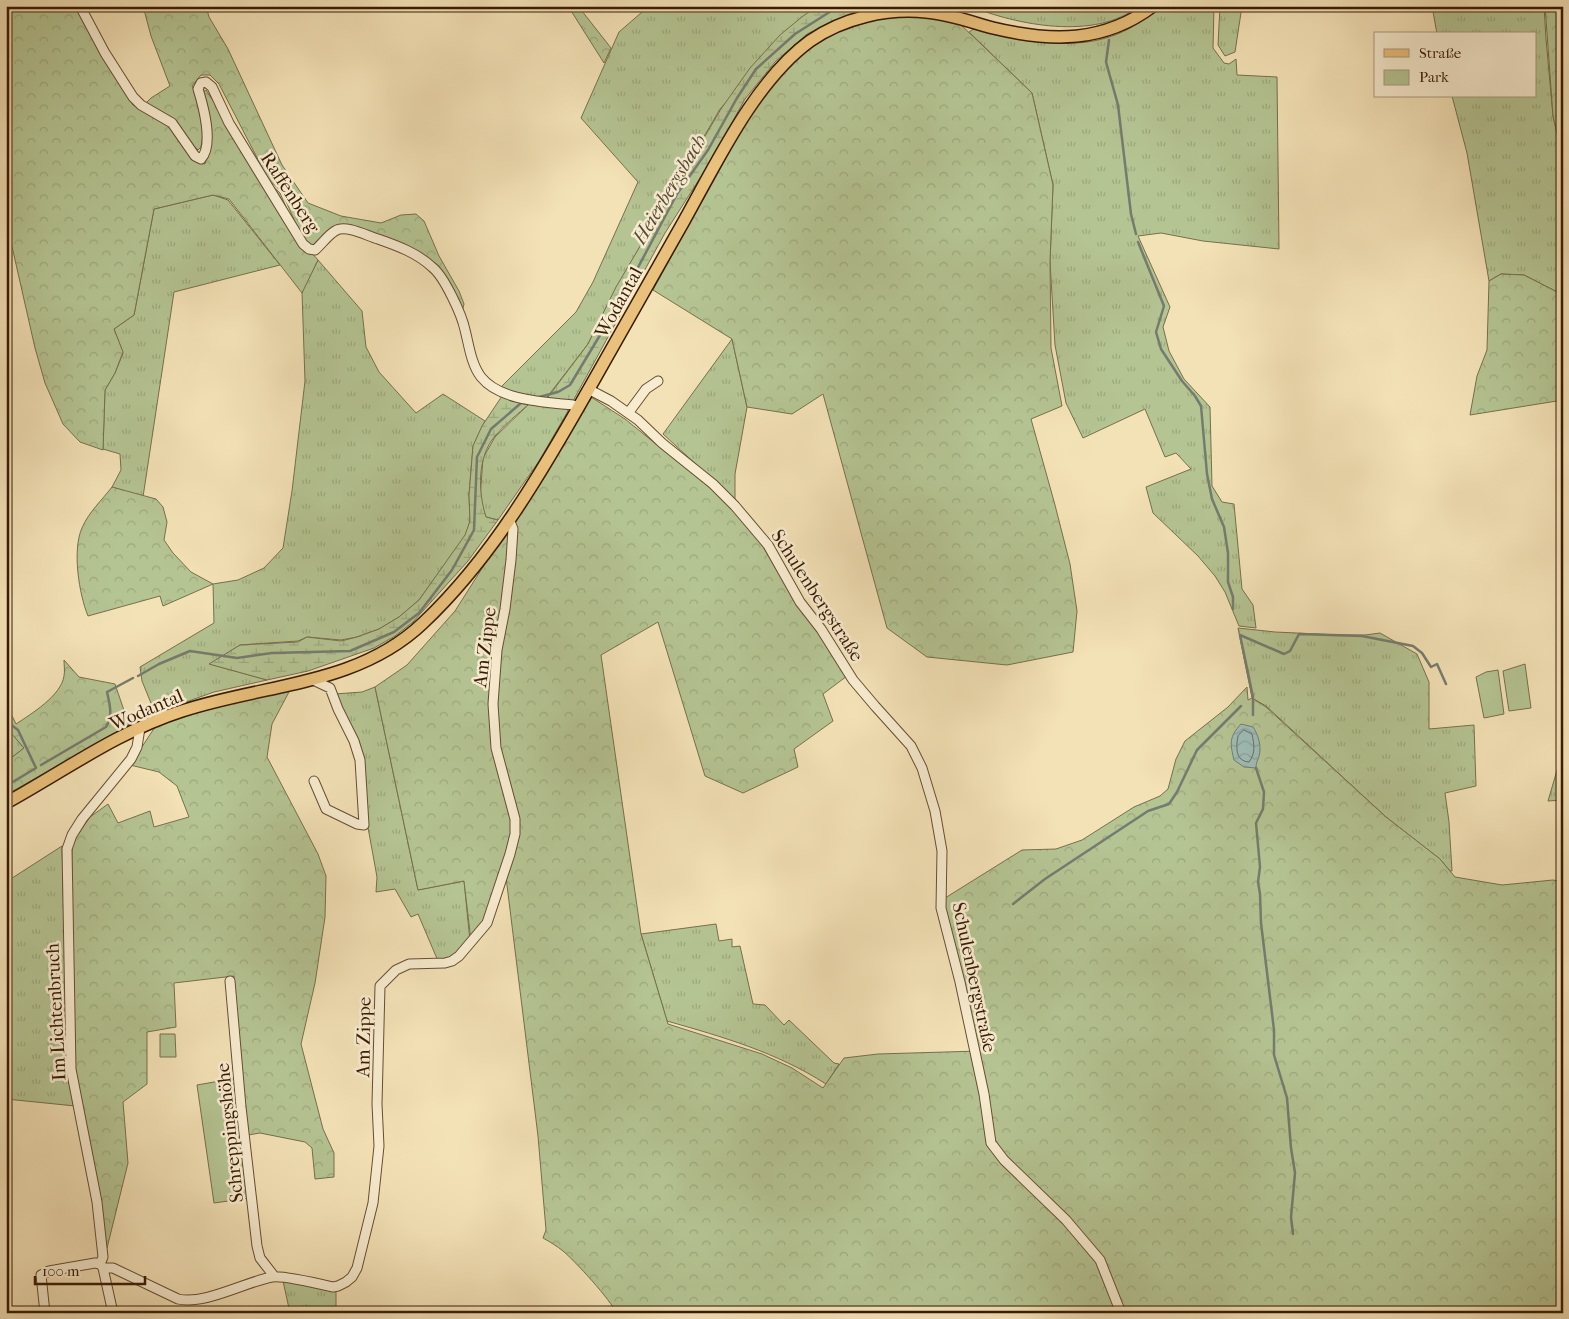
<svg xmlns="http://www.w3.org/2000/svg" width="1569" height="1319" viewBox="0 0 1569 1319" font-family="'IM FELL French Canon',serif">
	<defs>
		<pattern id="grass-tufts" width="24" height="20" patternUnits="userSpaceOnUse" patternTransform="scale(1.25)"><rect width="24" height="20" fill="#b5c493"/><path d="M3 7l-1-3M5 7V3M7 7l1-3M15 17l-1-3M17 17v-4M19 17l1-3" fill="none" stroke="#9ca87d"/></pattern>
		<pattern id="forest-crowns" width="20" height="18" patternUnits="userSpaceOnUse" patternTransform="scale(1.25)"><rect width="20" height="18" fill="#b5c493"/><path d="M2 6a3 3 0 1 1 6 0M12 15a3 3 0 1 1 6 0" fill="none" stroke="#9ca87d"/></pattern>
		<pattern id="wetland-marsh" width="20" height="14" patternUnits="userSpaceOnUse" patternTransform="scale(1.25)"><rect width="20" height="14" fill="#b5c493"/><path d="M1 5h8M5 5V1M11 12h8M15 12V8" fill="none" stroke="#9ca87d"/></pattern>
		<pattern id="water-waves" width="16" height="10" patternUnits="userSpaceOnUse" patternTransform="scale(1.25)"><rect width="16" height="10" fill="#9ebcb7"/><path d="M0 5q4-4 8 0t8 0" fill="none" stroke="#89a19c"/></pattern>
	</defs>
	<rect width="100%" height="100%" fill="#f4e2b7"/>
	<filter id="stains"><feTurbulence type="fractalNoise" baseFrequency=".004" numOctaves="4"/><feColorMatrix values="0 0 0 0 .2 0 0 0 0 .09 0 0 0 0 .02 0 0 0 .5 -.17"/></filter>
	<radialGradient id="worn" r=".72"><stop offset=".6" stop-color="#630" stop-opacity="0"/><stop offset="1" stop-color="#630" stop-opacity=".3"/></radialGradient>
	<path fill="url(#grass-tufts)" stroke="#76704c" d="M649,6H818L720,109L616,288L588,344L544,401L500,388L576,312L593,282L638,182L581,118L619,32Z
		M970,6H1082C1088,9 1129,6 1139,6C1096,41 1016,25 970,6Z
		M1159,6H1214L1213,48L1224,63L1229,64L1236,59L1237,75L1277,77L1279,249L1203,241L1161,233L1138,236L1170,307L1163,327L1169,351L1184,379L1210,407L1212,486L1222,502L1234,504L1242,589L1253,605L1256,628L1239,626L1225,592L1215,576L1198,556L1153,513L1146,487L1191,469L1176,453L1165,457L1145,409L1083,438L1066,403L1055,345L1050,262L1053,185L1032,93L969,32L975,28C1040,45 1106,59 1159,6Z
		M1220,6H1242L1235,52L1225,56L1218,45Z
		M1432,6H1544L1546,39L1553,116L1563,160V295L1524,275L1501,274L1489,281L1467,153L1452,96H1535V34H1437Z
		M213,195L228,200L280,265L174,292L143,497L112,487L121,470L120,454L103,449L105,390L115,373L123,353L114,329L134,315L154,209Z
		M318,260L362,311L366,347L379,372L416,413L443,394L485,421L473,446L469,495L470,521L466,535L419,600L399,617L379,629L357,637L341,640L307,637L298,641L240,645L210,664L267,680L214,692L155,713L142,681L140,667L214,623L213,584L238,580L264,568L283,548L292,491L305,381L302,292Z
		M732,339L747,407L735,474V504L711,478L663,434Z
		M529,404L566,407L568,411L539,461L498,520L486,517L480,499L483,458L495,437Z
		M1238,628L1275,632L1339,635H1365L1380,633L1417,654L1429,682V729L1474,725L1476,786L1445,793L1449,822L1452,871H1450L1440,859L1386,817L1266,706L1252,698Z
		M375,687L418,890L464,881L470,941L448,960L438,961L418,914L411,917L395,889L376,892L377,877L367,822L362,759L335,694L362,692Z
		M11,732L24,748L6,762V733Z
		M1563,750V800L1548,801Z
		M62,846L65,962L75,1106L6,1099V882Z
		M716,924L719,941L732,939V947L740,946L753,1004L765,1005L784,1025L789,1020L834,1063L839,1064L826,1084C776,1052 723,1037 667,1021L641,934Z
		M283,1281L336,1290V1313H290Z"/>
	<path fill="url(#forest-crowns)" stroke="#76704c" d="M6,6H79L103,54L133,105L167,123L193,160L205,164L211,136L203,92L206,90L266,180L280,193L293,223L311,252L318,260L302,293L229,199L213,195L154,209L134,315L114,329L123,352L115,373L105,390L103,450L80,442L63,424L45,383L35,348L6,220Z
		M143,6H206L209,17L228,49L282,165L308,203L341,216L381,223L401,215L416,214L424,221L439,256L459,291L464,304L462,312L436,267L341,227L310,249L298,238L295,222L282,192L268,179L219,84L210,75H201L192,86L200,105L203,134L201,147L198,150L169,121L142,107L151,98L170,86L151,36Z
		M568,6H578L611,48L604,63Z
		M1545,6H1563V160L1553,116Z
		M916,13L958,22L1032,93L1053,185L1050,261L1051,348L1062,406L1031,419L1055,505L1070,564L1077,611L1073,652L1007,665L927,657L887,628L823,394L792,414L747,407L732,339L653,290C672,255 692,219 712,184C742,129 773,65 831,34C858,20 886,16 916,13Z
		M1501,274L1524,275L1563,295V400L1470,415L1477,376L1487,350L1489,281Z
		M591,397L625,419L735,508L754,531L783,581L847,676L823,694L833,721L794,749L798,767L743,793L705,776L658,622L601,655L641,934L668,1024L762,1054L792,1068L823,1088L844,1058L878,1054L979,1051L946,923L945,898L1022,850L1056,849L1082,840L1134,807L1160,796L1168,789L1176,759L1185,741L1228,707L1247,687L1248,700L1252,698L1266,707L1386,817L1440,859L1455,877L1502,885L1553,880L1563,882V1313H616C612,1301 574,1260 563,1251C557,1246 550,1242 543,1238L546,1230L538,1136L505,869L485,922L471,941L464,881L418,890L375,687L407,665L455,611Z
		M112,487L156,499L163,507L167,522L164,540L173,553L191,572L213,584L163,606L160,596L88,616C79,594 72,550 82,528C88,513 102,500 112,487Z
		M64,660L79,677L115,684L129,725L6,795V762L24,748L11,733H6V703L16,724C31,714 61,696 64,676C65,671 64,665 64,660Z
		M290,690L272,724L267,757L318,854L326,876L325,917L315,983L301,1044L323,1129L334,1153V1177L315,1179L312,1148L305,1142L260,1133L248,1135L237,1026L234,976L174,983L176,1027L147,1032V1084L123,1102L128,1163L107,1248L74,1069L71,921L72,843L90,817L108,804L118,823L150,811L154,827L189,817L177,786L159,772L130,765L155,727L200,710Z"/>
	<path fill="url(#wetland-marsh)" stroke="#76704c" d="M818,6H878L842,17L807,34L775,62L745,99L709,164L665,233L573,401H545L588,344L616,287L721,109L750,68L780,35L803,16Z
		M502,396L529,404C518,414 505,424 495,436C477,457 478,492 486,517L498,520L468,561L413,622L395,636L374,648L308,671L267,680L209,664L240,645L298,642L307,637L341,641L357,637L379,629L399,617L419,600L465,535L470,521L469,495L473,446L482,426Z"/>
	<path fill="#b5c493" stroke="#76704c" d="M1525,664L1531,708L1509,711L1503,671Z
		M1498,670L1504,714L1484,718L1476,677L1486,672Z
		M160,1034H175L176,1057H160Z
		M237,1078L250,1198L214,1203L197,1085Z"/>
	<path fill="url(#water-waves)" stroke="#757c6f" d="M1241,724L1253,727C1258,734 1262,747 1259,756C1258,760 1256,762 1256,768L1244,767L1234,760C1230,743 1229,737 1241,724Z"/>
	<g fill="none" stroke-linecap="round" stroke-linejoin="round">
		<path stroke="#6b6c5e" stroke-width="1" d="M1244,730L1252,734C1254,744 1256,753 1249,762C1235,761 1236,747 1238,736Z"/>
		<path stroke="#757c6f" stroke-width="2.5" d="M1109,40L1106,62L1118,105L1131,214L1136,234
			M1138,242L1164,306L1156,332L1161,349L1182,381L1195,396L1201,406L1207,474L1212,499L1224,527L1228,553V582L1233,597V609
			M539,397L558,392L570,385L617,307L677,194L708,150L737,98L756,69L795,34L839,6
			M1240,635L1284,654L1290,651L1299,634L1362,636L1413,646L1422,653L1431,667L1437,664L1446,684
			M1240,635L1253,697V715
			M138,676L159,664L190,651L237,658L272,653L350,651L394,632L419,613L452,570L474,530L477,457L491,429L521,403
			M6,721L18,730L36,768L6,786
			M41,765L106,727C113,715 110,706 107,692L133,678
			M1256,768L1264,792L1263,809L1256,823L1260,867L1258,882L1260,894L1261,923L1274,1030V1055L1287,1098L1291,1148L1295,1173L1291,1217L1293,1234
			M1013,904L1045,879L1148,811L1169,804L1177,792L1197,750L1241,706"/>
		<g stroke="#674d31" stroke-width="11">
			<path id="minor" d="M80,6L105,53L133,97L141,105L172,123L195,156L201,159C214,145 203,105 198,89L201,83L206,82L212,87L229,123L303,244L309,249L315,250C322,244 327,236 335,231C346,224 367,236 378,239C398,246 417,253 432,267C444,276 462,315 465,330C469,345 471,364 481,377C500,401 545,402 573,405L579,407
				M588,389L611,401L638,420L662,443L713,484L735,506L768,545L800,602L821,629L853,680L875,706L911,746L922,768L935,811L942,851L941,908L960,982L984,1094L991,1143L1004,1160L1066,1220L1100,1260L1121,1313
				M629,412L646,389L658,381
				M313,680L330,688L338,709L354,741L360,760L364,825L357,824L326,809L314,781
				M230,981L241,1107L257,1246L260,1258L274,1276
				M100,1264L103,1257L97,1202L71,1069L67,849L72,835L82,819L131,759L137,747L140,728
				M101,1265L103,1268L113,1313
				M103,1268H113L178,1299C205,1305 245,1282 272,1277C282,1275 320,1284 333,1287L338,1286L346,1282L352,1277L357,1268L373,1203L379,1146L377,1104L380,986L396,970L409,964L445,963L452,961L459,956L487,923L510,854L515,834V819L496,748L493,704L497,650L505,609L511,560L513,529L509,519
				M45,1313L41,1275L49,1271L95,1263L100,1264"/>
		</g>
		<g stroke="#381b04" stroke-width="14">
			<path id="major" d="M6,803C64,771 119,731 182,711C263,684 357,686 423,623C493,557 543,470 590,387C621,332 653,276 684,221C717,162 755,81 810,41C843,18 887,8 926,12C949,14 971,22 993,28C1051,42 1104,43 1153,6"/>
		</g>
		<use href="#minor" stroke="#f8ecd0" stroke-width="9"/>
		<use href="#major" stroke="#eac17c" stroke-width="11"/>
	</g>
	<g text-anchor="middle" stroke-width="5" stroke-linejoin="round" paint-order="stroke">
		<g font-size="19" fill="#381b04" stroke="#f8ecd0">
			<text transform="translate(291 192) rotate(57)" y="7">Raffenberg</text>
			<text transform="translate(618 302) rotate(-61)" y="7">Wodantal</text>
			<text transform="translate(818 595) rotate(57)" y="7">Schulenbergstraße</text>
			<text transform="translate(484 647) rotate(-83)" y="7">Am Zippe</text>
			<text transform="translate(146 709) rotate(-23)" y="7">Wodantal</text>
			<text transform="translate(975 977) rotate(78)" y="7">Schulenbergstraße</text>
			<text transform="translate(55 1012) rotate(-93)" y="7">Im Lichtenbruch</text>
			<text transform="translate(363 1037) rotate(-89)" y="7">Am Zippe</text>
			<text transform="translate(229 1133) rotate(-96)" y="7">Schreppingshöhe</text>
		</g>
		<g font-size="20" font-style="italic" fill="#574b3a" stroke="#f8ecd0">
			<text transform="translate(669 189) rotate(-59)" y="7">Heierbergsbach</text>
		</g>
	</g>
	<rect width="1569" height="1319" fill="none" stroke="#f4e2b7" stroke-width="25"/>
	<rect x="8" y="8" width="1554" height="1304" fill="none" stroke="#381b04" stroke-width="2.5"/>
	<rect x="12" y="12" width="1544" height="1294" fill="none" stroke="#381b04"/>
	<rect x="1374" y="32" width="162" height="65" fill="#f8ecd0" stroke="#ab987e"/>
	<rect x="1384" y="49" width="25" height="8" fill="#eac17c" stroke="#ab987e"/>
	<text x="1419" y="58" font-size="15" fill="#381b04">Straße</text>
	<rect x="1384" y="70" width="25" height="15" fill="#b5c493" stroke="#ab987e"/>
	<text x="1419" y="82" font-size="15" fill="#381b04">Park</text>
	<path d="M35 1276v8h110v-8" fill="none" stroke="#381b04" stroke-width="2.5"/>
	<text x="42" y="1276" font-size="15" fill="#381b04" stroke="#f8ecd0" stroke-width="4" paint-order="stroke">100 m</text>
	<rect width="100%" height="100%" filter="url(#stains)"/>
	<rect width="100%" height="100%" fill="url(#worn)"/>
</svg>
